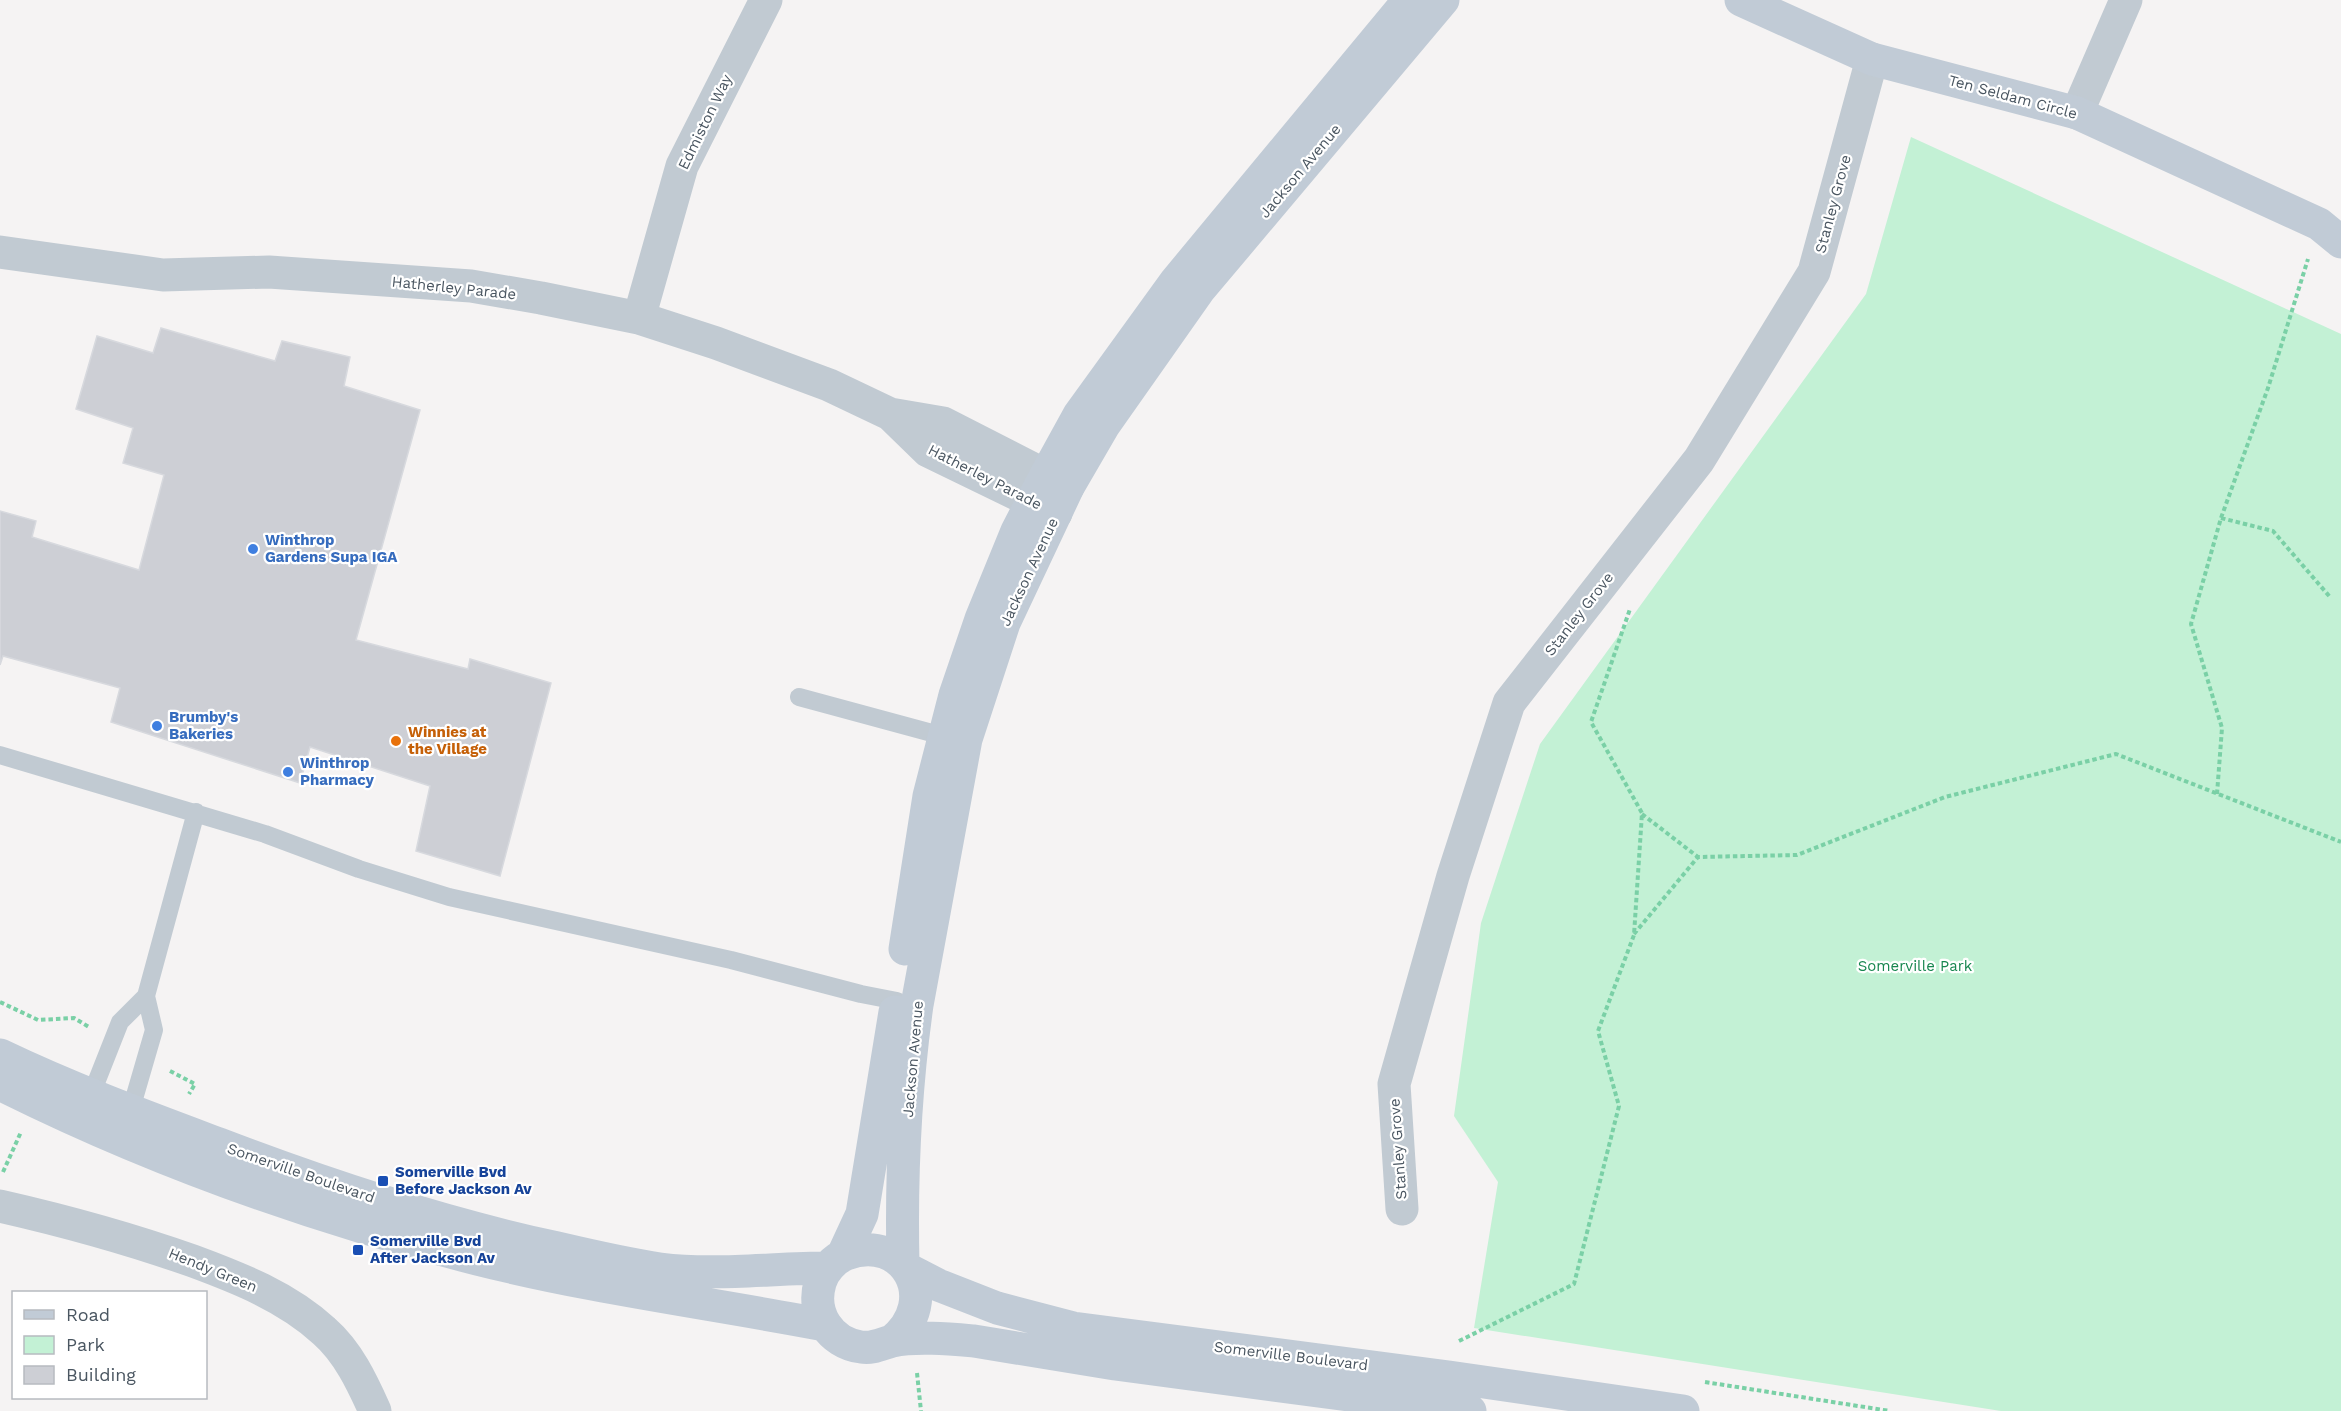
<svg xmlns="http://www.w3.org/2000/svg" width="2341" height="1411" viewBox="0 0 2341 1411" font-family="'Work Sans',sans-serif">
	<rect width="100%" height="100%" fill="#f5f3f3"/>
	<path fill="#c3f1d5" d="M1911,137L2341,334V1411H2001L1474,1328L1498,1182L1454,1116L1481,923L1540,744L1866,294Z"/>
	<path fill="#cdcfd5" stroke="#d7d9de" stroke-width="1.5" d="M161,328L275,361L282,341L350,357L344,386L420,410L356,640L468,669L470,659L551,683L500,876L416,851L430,786L310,747L300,783L111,722L120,688L3,656L0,665V511L36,521L32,537L139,570L164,475L123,463L133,428L76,409L97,336L153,353Z"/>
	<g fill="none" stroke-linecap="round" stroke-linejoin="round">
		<path stroke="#7ad0a6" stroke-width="4" stroke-dasharray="4.5 3" stroke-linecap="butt" d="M2221,518L2273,531L2330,597
			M2217,794L2222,728L2191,624L2221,518L2268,388L2308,259
			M1642,814L1698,857
			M1634,934L1698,857L1797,855L1945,797L2116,754L2341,842
			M0,1002L38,1020L74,1018L89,1027
			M170,1071L195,1084L189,1094
			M3,1172L21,1132
			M1459,1341L1574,1284L1619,1106L1598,1031L1634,935L1642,813L1591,722L1630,609
			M917,1373L921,1411
			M1705,1382L1890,1411"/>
		<path stroke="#c1cad2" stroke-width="18" d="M799,697L943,736
			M0,755L265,834L359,869L449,897L731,960L861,994L897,1001
			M88,1103L120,1022L146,996
			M129,1116L154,1030L146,996L196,812"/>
		<path stroke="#c1cad2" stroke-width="33" d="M2077,113L2126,0
			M0,252L163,275L269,272L471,286L541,298L639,318L716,343L829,385L890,414L943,423L1068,487
			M639,318L682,166L766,0
			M890,414L928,451L1056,513
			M0,1206C66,1221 128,1238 193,1261C239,1278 287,1297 324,1331C348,1352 362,1382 375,1411
			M1402,1209L1394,1084L1453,876L1509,703L1699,460L1814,272L1872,59"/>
		<path stroke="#c1cbd6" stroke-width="33" d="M1741,0L1872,59L2077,113L2319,224L2341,242
			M905,949L929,796L955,695L981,619L1017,531L1046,475L1079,415L1176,281L1409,0
			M0,1055C71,1089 144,1116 219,1144C329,1186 441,1223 557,1248C591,1256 625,1264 660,1269C714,1276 773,1268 828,1268
			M0,1084C152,1160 312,1217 477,1259C592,1288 709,1303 825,1325
			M843,1255L862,1214L895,1012
			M903,1264C901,1178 905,1090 917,1005L966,739L1004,623L1068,487L1104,425L1199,290L1443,0
			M907,1269L938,1285L997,1308L1073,1328L1449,1377L1683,1411
			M892,1341C943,1300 904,1232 846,1254C834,1259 823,1271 820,1283C811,1313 830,1343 861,1347C873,1349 881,1344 892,1341C916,1336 950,1339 974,1341L1115,1364L1470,1411"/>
	</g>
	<g fill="#3f7fe0" stroke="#fff" stroke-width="2">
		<circle cx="253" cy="549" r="6"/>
		<circle cx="157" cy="726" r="6"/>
		<circle cx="288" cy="772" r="6"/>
	</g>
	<circle fill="#e8710a" stroke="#fff" stroke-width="2" cx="396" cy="741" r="6"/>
	<g fill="#1a4fb4" stroke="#fff" stroke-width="2">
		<rect x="377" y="1175" width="12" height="12" rx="3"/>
		<rect x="352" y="1244" width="12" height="12" rx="3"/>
	</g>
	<g text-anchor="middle" stroke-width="4.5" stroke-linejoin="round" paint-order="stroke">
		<g font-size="15" fill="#4a5661" stroke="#fff">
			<text transform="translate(2013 97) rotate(15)" y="5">Ten Seldam Circle</text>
			<text transform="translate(705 122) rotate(-64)" y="5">Edmiston Way</text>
			<text transform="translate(1300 171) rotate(-50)" y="5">Jackson Avenue</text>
			<text transform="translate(1833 204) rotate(-75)" y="5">Stanley Grove</text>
			<text transform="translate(454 288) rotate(6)" y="5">Hatherley Parade</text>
			<text transform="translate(985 477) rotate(27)" y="5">Hatherley Parade</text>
			<text transform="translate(1029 572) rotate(-65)" y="5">Jackson Avenue</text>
			<text transform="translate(1579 614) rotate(-52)" y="5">Stanley Grove</text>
			<text transform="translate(913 1059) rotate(-85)" y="5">Jackson Avenue</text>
			<text transform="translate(1398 1149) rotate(-94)" y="5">Stanley Grove</text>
			<text transform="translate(301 1173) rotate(19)" y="5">Somerville Boulevard</text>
			<text transform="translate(213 1270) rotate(22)" y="5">Hendy Green</text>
			<text transform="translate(1291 1356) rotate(7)" y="5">Somerville Boulevard</text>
		</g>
		<g font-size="15" font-weight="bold" fill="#366cbe" stroke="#fff" text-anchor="start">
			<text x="265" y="545">Winthrop<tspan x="265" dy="17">Gardens Supa IGA</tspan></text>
			<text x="169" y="722">Brumby's<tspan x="169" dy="17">Bakeries</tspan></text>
			<text x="300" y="768">Winthrop<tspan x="300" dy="17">Pharmacy</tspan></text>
		</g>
		<g font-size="15" font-weight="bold" fill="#c56008" stroke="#fff" text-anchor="start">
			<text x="408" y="737">Winnies at<tspan x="408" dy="17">the Village</tspan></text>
		</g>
		<g font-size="15" fill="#17864f" stroke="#fff">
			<text x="1915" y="971">Somerville Park</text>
		</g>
		<g font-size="15" font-weight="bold" fill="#164399" stroke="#fff" text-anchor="start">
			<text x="395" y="1177">Somerville Bvd<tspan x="395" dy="17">Before Jackson Av</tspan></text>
			<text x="370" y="1246">Somerville Bvd<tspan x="370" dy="17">After Jackson Av</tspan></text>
		</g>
	</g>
	<rect x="12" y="1291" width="195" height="108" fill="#ffffff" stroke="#b7bbc0" stroke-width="1.5"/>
	<rect x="24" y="1310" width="30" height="9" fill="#c1cbd6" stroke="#b7bbc0" stroke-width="1.5"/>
	<text x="66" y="1321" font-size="18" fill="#4a5661">Road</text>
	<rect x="24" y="1336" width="30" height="18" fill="#c3f1d5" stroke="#b7bbc0" stroke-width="1.5"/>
	<text x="66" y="1351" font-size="18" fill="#4a5661">Park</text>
	<rect x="24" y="1366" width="30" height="18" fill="#cdcfd5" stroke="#b7bbc0" stroke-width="1.5"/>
	<text x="66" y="1381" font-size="18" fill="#4a5661">Building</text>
</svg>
